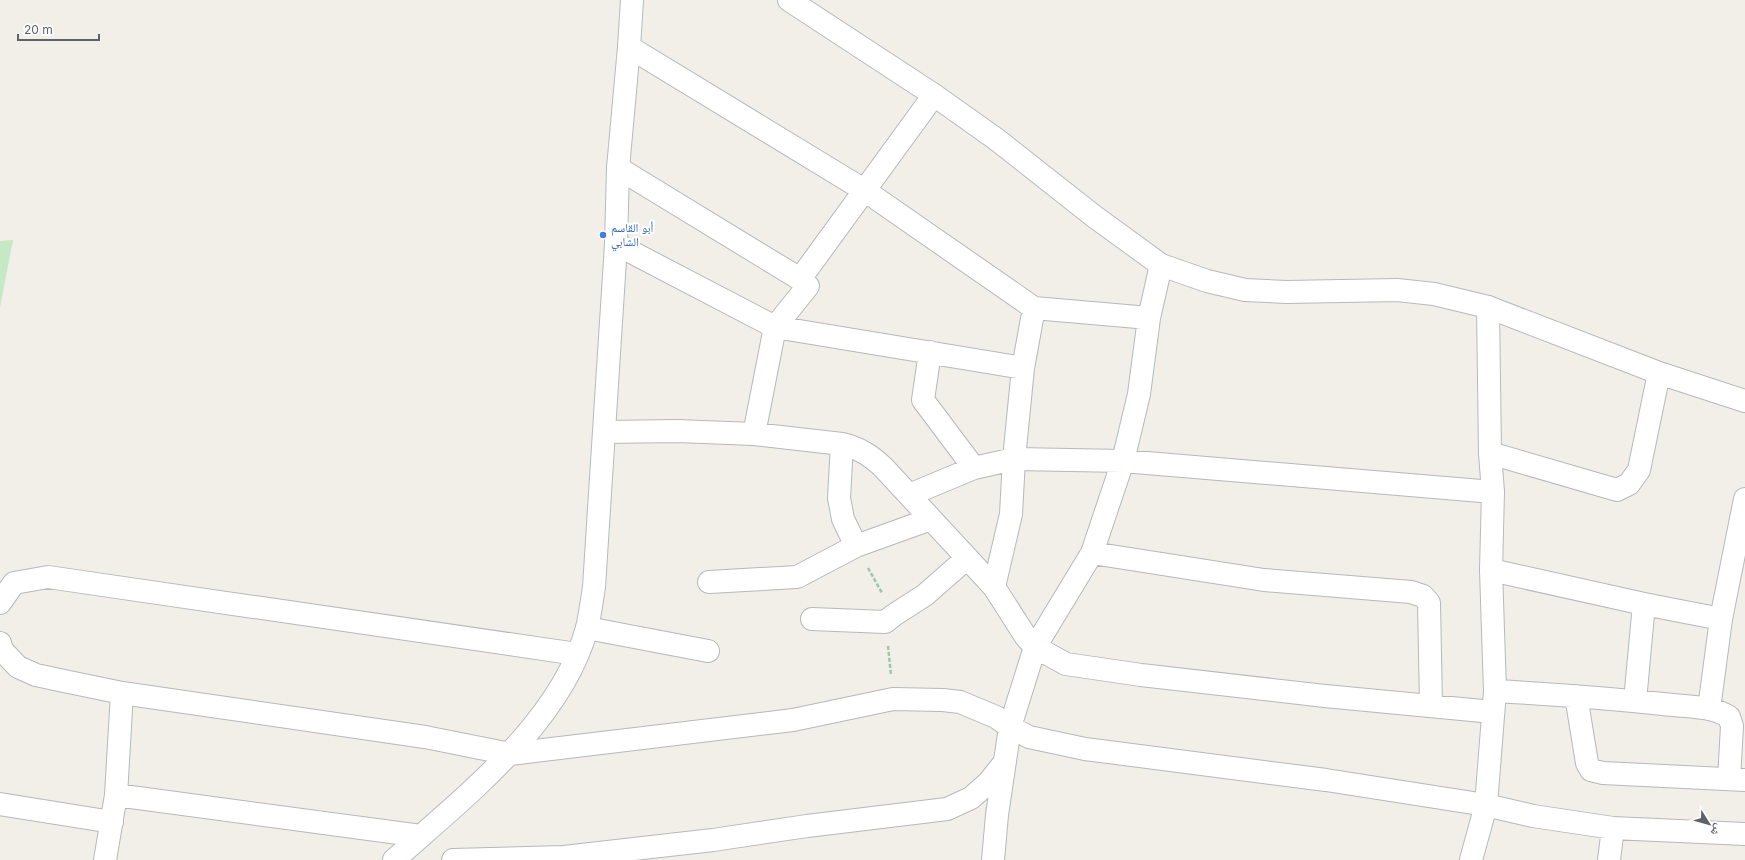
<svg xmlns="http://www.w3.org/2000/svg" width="1745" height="860" viewBox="0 0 1745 860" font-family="Inter,'Noto Naskh Arabic',sans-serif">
	<rect width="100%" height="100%" fill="#f1efe8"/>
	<path fill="#c5e8c5" d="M13,240L0,307V241Z"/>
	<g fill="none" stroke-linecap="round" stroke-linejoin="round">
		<g stroke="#b5b8bc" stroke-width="24">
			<path id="street" d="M629,47L864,190L1034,308L1149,318
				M618,168L800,279
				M616,244L775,327L1023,368
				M1488,307L1659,373L1745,401
				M930,352L923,400L974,468
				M604,432L677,431L754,434L842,444C859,448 870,455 883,467L994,587L1026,637L1035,647L1066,664L1141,675L1325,696L1493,712
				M754,434L775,327L808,286L800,279L934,95
				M842,444L839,498L843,519L856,546
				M1490,453L1617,490L1629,484L1639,470L1659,373
				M909,495L974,468L1014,459L1123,461L1493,492
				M1092,553L1264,580L1411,592L1423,596L1429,603L1431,706
				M1491,570L1644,604L1721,619
				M709,582L797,577L856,546L931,519
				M994,587L1011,514L1014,459L1023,368L1034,308
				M0,603L14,583L48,577L577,654
				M812,619L885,622L894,615L925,595L966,559
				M587,628L708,651
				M0,643L2,650L18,667L36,675L64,681L122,693L425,737L510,754L793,720L893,699L943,700L960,702L996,717L1010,727L1029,737L1085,749L1326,780L1486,805L1533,816L1613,828L1745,834
				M1495,691C1551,694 1607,698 1663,704C1685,707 1711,705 1729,717L1732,726L1729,779
				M1576,696L1587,763L1591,770L1603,773L1745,780
				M1635,701L1644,604
				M1709,709L1721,619L1745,499
				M116,795L421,836
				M0,804L112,822
				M105,860L116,795L122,693
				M453,860L564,857L713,840L807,826L947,809L971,798L989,782L1004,763
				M993,860L997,815L1010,727L1035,647L1092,553L1123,461L1139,394L1149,318L1161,265
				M1609,860L1613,828"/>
		</g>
		<g stroke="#b6babf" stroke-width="24">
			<path id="secondary" d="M789,0L934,95L996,139L1095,217L1161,265L1207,281L1245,290L1286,292L1397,290L1434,294L1488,307L1490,453L1493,492L1491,570L1495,691L1486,805L1471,860
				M394,860C464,797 561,723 587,628C590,615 592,600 594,587L616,244L618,168L629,47L632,0"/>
		</g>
		<path stroke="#9cc7a9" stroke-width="2.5" stroke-dasharray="4 2" stroke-linecap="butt" d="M868,568L882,593
			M888,646L891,675"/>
		<use href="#street" stroke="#fff" stroke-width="22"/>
		<use href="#secondary" stroke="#fff" stroke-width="22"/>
	</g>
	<circle fill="#3f7fe0" stroke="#fff" stroke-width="1.5" cx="603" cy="235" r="4"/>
	<g text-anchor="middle" stroke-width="4" stroke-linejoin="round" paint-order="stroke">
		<g font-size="12" fill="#366cbe" stroke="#fff" text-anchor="start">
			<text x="611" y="232">أبو القاسم<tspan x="611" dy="14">الشابي</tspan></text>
		</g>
	</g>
	<g transform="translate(1709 824) rotate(127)" stroke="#ffffff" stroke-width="3" paint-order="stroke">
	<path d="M0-3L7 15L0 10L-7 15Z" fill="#5f6368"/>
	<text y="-6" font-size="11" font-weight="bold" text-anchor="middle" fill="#5f6368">ش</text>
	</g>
	<path d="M18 34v6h81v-6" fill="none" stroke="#5f6368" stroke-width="2"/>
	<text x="24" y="34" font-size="12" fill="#5f6368" stroke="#ffffff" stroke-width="3" paint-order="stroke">20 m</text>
</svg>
